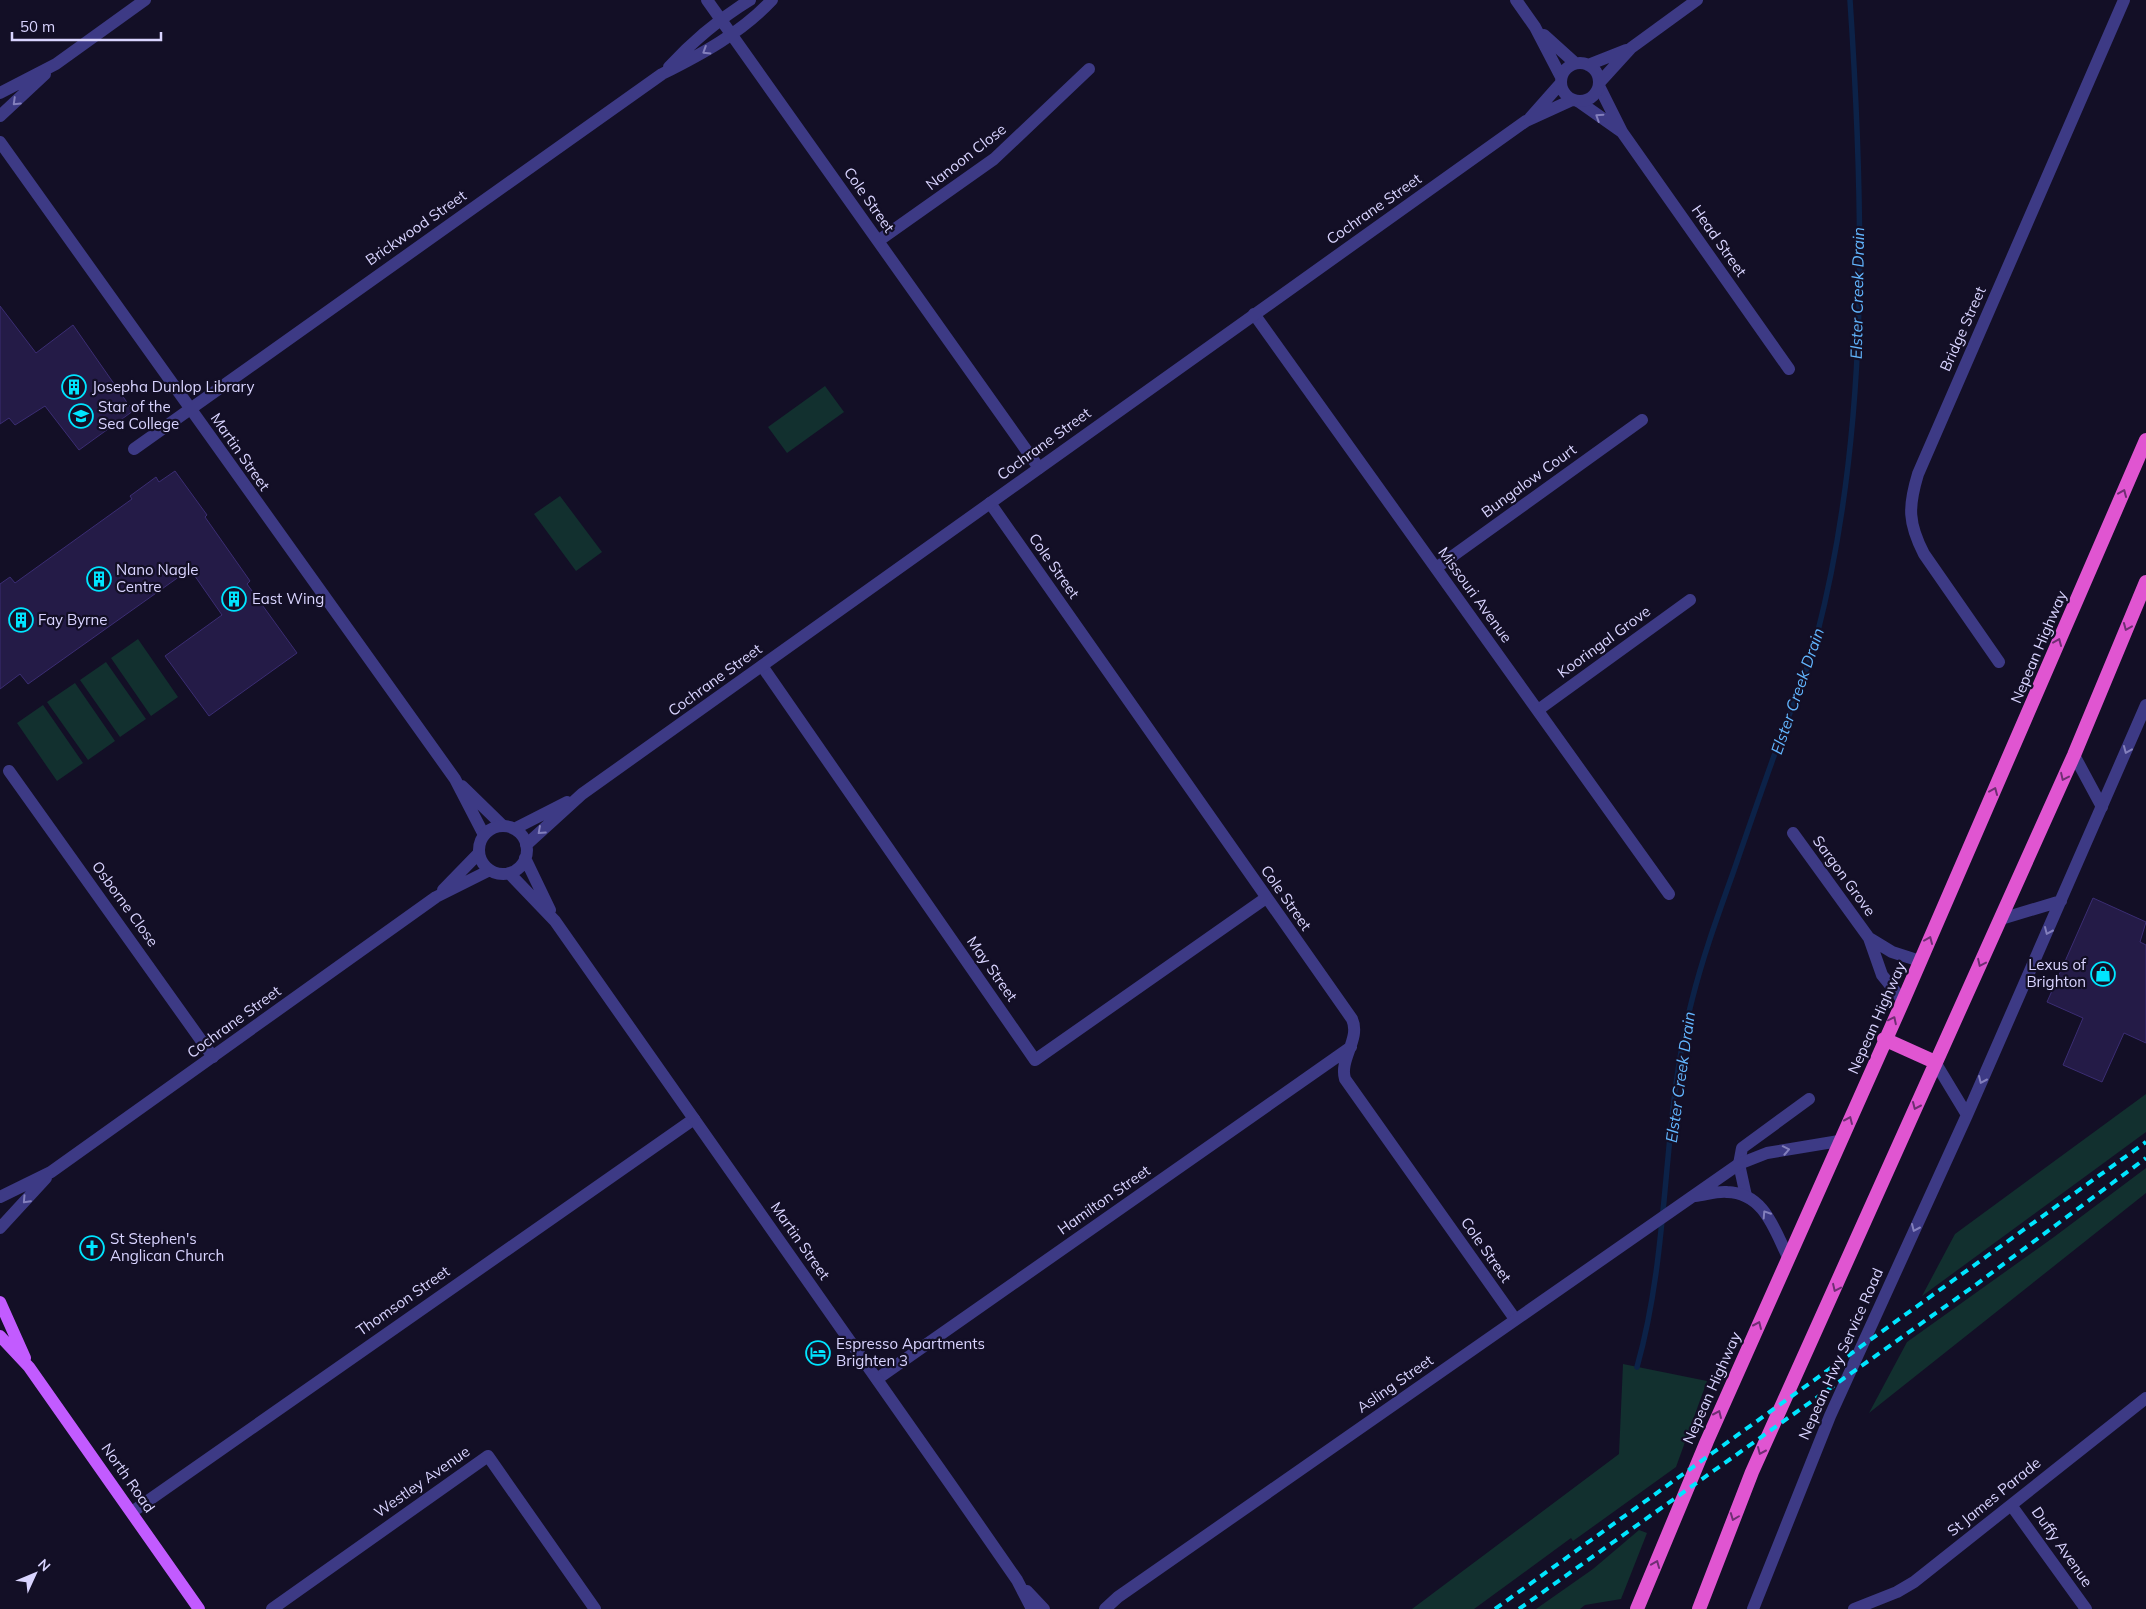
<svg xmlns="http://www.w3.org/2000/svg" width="2146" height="1609" viewBox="0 0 2146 1609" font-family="Mulish,sans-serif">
	<rect width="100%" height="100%" fill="#130f26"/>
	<path fill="#12302f" d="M825,386L844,412L787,453L768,427Z
		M560,496L602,552L576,571L534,514Z
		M138,639L178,697L151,716L111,658Z
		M106,662L146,719L120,737L80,680Z
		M75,683L115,741L88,760L47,702Z
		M43,705L83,763L57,781L17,723Z
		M2146,1094V1132L1922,1296L1955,1234Z
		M2146,1168V1193L1869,1413L1907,1342L2054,1237Z
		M1623,1364L1707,1381L1676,1467L1573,1541L1571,1538L1474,1609H1412L1619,1454Z
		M1639,1530L1647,1533L1621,1599L1585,1605L1580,1609H1536L1593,1569Z"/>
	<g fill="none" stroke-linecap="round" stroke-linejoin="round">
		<path stroke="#0c2248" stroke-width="5.5" d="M1637,1367C1671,1247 1661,1120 1692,1000C1703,956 1718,915 1733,873C1749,827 1765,780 1782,734C1794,701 1809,668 1817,635C1870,429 1864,210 1850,0"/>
	</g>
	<path fill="#241b47" stroke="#3b2d73" d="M0,306L36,353L73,325L133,411L79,450L45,406L15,425L9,418L0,424Z
		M175,471L207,515L205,517L250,581L247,584L297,653L209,716L165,656L222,615L190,569L28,684L20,674L0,689V584L10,577L15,583L132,499L130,496L156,477L159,482Z
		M2093,898L2146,922L2140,942L2146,945V1043L2124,1033L2102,1082L2063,1065L2083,1018L2047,1002Z"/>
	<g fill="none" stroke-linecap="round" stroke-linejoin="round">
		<path stroke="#3d3a85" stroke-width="12" d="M707,0L1039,468
			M669,67C694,40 719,19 750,0
			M1599,86L1622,132L1789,369
			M0,93L56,64L145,0
			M1578,101L1622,132
			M0,116L45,74
			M0,142L455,779L484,835
			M878,241L994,159L1089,69
			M1254,314L1669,894
			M134,449L662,74C702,54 741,33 772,0
			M990,503L1352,1019C1361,1039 1339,1059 1345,1079L1515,1319
			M1436,568L1642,420
			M1999,662L1924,554C1908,523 1908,507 1918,474L2124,0
			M762,666L1035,1060L1266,898
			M1538,710L1690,600
			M2074,755L2102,807
			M9,771L213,1057
			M462,786L503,826
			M1793,833L1869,938L1882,975L1903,1001
			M2001,919L2061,901
			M1869,938L1892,952L1920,961
			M1935,1062L1967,1115
			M1746,1196L1739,1164L1742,1148L1809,1099
			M877,1379L1351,1047
			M2011,1505L2086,1609
			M132,1512L694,1119
			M272,1609L488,1456L595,1609
			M1753,1609L1830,1416L1967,1115L2146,705
			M1854,1609L1897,1592L1914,1582L2146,1398"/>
		<path stroke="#3d3a85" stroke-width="12" d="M1516,0L1535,27L1561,77
			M1544,35L1575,63
			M1561 82a19 19 0 1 1 38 0a19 19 0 1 1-38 0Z
			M1588,65L1626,50
			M1600,82L1631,48L1697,0
			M1530,118L1561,83
			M479 850a24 24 0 1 1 48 0a24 24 0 1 1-48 0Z
			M514,829L567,802
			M526,845L582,794L1526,121L1572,100
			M525,858L550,910
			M509,873L555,921L951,1485L1017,1580L1032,1609
			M443,890L479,853
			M1695,1196C1705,1195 1717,1191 1727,1192C1764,1193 1774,1229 1788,1257
			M0,1197L51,1172L436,897L490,870
			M0,1228L46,1178
			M1027,1591L1044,1609
			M1105,1609L1118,1597L1739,1164L1767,1153L1839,1141"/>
		<path stroke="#c25bff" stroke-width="12" d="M0,1302L25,1358
			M0,1336L29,1367L199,1609"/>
		<path stroke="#e055d1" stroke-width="14" d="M1884,1039L1935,1062
			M1637,1609L1707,1441L1903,1001L2146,440
			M1699,1609L1752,1472L2074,755L2146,582"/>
		<path stroke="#00e5ff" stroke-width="4" stroke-dasharray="8 6" stroke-linecap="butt" d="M1495,1609L2146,1142
			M1519,1609L1974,1286L2146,1158"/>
	</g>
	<defs><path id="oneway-chevron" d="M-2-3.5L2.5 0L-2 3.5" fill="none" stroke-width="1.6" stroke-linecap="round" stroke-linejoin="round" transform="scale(1.25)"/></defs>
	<g stroke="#837fbc">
		<use href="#oneway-chevron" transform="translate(706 51) rotate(148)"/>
		<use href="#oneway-chevron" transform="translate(16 102) rotate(136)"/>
		<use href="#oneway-chevron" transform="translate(1599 117) rotate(-147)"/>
		<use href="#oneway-chevron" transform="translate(2127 750) rotate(113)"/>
		<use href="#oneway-chevron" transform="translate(541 831) rotate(138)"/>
		<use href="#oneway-chevron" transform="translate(2048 931) rotate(114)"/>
		<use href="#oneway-chevron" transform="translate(1982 1080) rotate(114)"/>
		<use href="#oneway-chevron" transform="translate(1786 1150) rotate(-11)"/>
		<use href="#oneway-chevron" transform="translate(26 1200) rotate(133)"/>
		<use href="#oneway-chevron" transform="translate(1766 1214) rotate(-123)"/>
		<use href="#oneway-chevron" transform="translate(1915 1228) rotate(114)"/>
	</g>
	<g stroke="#6f2e73">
		<use href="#oneway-chevron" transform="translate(2123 493) rotate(-67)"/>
		<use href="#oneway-chevron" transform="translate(2127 627) rotate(113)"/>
		<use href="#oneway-chevron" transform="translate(2058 642) rotate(-67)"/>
		<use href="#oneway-chevron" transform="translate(2064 777) rotate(115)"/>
		<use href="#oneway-chevron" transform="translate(1994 791) rotate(-67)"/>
		<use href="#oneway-chevron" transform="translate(1929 940) rotate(-67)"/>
		<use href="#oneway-chevron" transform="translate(1981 963) rotate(115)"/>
		<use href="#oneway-chevron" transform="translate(1893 1020) rotate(-64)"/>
		<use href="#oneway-chevron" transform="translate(1916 1106) rotate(114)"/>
		<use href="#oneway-chevron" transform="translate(1849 1120) rotate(-66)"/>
		<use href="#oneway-chevron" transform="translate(1836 1288) rotate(115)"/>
		<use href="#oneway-chevron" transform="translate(1758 1325) rotate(-66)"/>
		<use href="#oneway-chevron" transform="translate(1718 1414) rotate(-66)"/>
		<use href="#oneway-chevron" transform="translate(1761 1451) rotate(114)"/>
		<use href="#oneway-chevron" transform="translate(1734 1517) rotate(111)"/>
		<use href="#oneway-chevron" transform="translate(1656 1564) rotate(-68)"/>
	</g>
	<defs>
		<g id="building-ring" transform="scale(1.25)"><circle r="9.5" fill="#130f26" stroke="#00e5ff" stroke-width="1.5"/><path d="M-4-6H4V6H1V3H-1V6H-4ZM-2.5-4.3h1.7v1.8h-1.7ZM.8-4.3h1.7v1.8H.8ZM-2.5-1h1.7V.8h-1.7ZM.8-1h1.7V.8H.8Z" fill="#00e5ff"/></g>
		<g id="school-ring" transform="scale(1.25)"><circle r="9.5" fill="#130f26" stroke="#00e5ff" stroke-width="1.5"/><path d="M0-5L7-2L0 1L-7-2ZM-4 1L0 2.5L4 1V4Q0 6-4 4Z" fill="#00e5ff"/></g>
		<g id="shop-ring" transform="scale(1.25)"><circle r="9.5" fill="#130f26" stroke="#00e5ff" stroke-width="1.5"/><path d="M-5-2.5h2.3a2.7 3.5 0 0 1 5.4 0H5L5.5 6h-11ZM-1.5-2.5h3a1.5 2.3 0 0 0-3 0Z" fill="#00e5ff"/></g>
		<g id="church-ring" transform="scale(1.25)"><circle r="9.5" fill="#130f26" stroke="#00e5ff" stroke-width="1.5"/><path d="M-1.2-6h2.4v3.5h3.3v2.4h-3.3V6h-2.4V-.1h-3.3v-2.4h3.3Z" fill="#00e5ff"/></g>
		<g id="hotel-ring" transform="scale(1.25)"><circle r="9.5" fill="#130f26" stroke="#00e5ff" stroke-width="1.5"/><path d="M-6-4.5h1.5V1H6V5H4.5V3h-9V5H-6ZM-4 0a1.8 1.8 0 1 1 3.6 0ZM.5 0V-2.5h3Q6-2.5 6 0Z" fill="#00e5ff"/></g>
	</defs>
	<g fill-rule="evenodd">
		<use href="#building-ring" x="74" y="387"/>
		<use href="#school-ring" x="81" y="416"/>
		<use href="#building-ring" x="99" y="579"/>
		<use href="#building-ring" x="234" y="599"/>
		<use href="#building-ring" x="21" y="620"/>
		<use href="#shop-ring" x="2103" y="974"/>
		<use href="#church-ring" x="92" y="1248"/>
		<use href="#hotel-ring" x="818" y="1353"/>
	</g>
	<g text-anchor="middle" stroke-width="4.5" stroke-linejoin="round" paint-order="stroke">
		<g font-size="15" fill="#d9d4ff" stroke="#130f26">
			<text transform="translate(966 157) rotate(-38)" y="5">Nanoon Close</text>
			<text transform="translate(869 200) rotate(55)" y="5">Cole Street</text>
			<text transform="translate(1374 209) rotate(-35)" y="5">Cochrane Street</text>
			<text transform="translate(416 228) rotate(-35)" y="5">Brickwood Street</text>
			<text transform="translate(1719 241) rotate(55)" y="5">Head Street</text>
			<text transform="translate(1963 329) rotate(-66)" y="5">Bridge Street</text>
			<text transform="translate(1044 444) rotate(-36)" y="5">Cochrane Street</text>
			<text transform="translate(240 452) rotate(55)" y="5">Martin Street</text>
			<text transform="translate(1529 481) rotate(-36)" y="5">Bungalow Court</text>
			<text transform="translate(1054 566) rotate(55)" y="5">Cole Street</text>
			<text transform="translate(1475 595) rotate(54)" y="5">Missouri Avenue</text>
			<text transform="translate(1604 642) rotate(-36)" y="5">Kooringal Grove</text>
			<text transform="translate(2039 647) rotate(-67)" y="5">Nepean Highway</text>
			<text transform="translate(715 680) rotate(-36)" y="5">Cochrane Street</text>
			<text transform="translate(1844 876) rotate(54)" y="5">Sargon Grove</text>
			<text transform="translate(1286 898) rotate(55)" y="5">Cole Street</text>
			<text transform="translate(125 904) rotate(54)" y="5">Osborne Close</text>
			<text transform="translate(992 969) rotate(55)" y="5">May Street</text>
			<text transform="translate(1877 1018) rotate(-66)" y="5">Nepean Highway</text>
			<text transform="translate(234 1022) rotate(-36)" y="5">Cochrane Street</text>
			<text transform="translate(1104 1200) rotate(-35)" y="5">Hamilton Street</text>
			<text transform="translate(800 1241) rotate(55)" y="5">Martin Street</text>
			<text transform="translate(1486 1250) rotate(55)" y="5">Cole Street</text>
			<text transform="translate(403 1301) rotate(-35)" y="5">Thomson Street</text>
			<text transform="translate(1841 1354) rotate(-66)" y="5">Nepean Hwy Service Road</text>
			<text transform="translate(1395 1384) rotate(-35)" y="5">Asling Street</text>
			<text transform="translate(1712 1388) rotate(-66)" y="5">Nepean Highway</text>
			<text transform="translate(128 1478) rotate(55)" y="5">North Road</text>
			<text transform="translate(422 1482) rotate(-35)" y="5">Westley Avenue</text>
			<text transform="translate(1994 1497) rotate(-39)" y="5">St James Parade</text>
			<text transform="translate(2062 1547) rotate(55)" y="5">Duffy Avenue</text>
		</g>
		<g font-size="15" fill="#d9d4ff" stroke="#130f26" text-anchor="start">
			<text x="92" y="392">Josepha Dunlop Library</text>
			<text x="98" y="412">Star of the<tspan x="98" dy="17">Sea College</tspan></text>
			<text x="116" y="575">Nano Nagle<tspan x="116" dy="17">Centre</tspan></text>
			<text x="252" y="604">East Wing</text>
			<text x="38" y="625">Fay Byrne</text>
			<text x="2086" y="970" text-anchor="end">Lexus of<tspan x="2086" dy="17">Brighton</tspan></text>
			<text x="110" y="1244">St Stephen's<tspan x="110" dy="17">Anglican Church</tspan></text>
			<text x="836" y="1349">Espresso Apartments<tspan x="836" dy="17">Brighten 3</tspan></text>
		</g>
		<g font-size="16" font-style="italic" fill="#62b6ff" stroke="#130f26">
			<text transform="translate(1857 293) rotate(-89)" y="6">Elster Creek Drain</text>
			<text transform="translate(1797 691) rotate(-71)" y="6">Elster Creek Drain</text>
			<text transform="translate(1680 1077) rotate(-82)" y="6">Elster Creek Drain</text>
		</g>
	</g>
	<g transform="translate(35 1574) rotate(46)" stroke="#130f26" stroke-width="4" paint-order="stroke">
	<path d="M0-4L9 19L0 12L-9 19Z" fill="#d9d4ff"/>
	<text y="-8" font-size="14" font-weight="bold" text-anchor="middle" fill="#d9d4ff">N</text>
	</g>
	<path d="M12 32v8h149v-8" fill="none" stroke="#d9d4ff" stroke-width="2.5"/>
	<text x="20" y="32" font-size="15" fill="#d9d4ff" stroke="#130f26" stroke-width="4" paint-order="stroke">50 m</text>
</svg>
